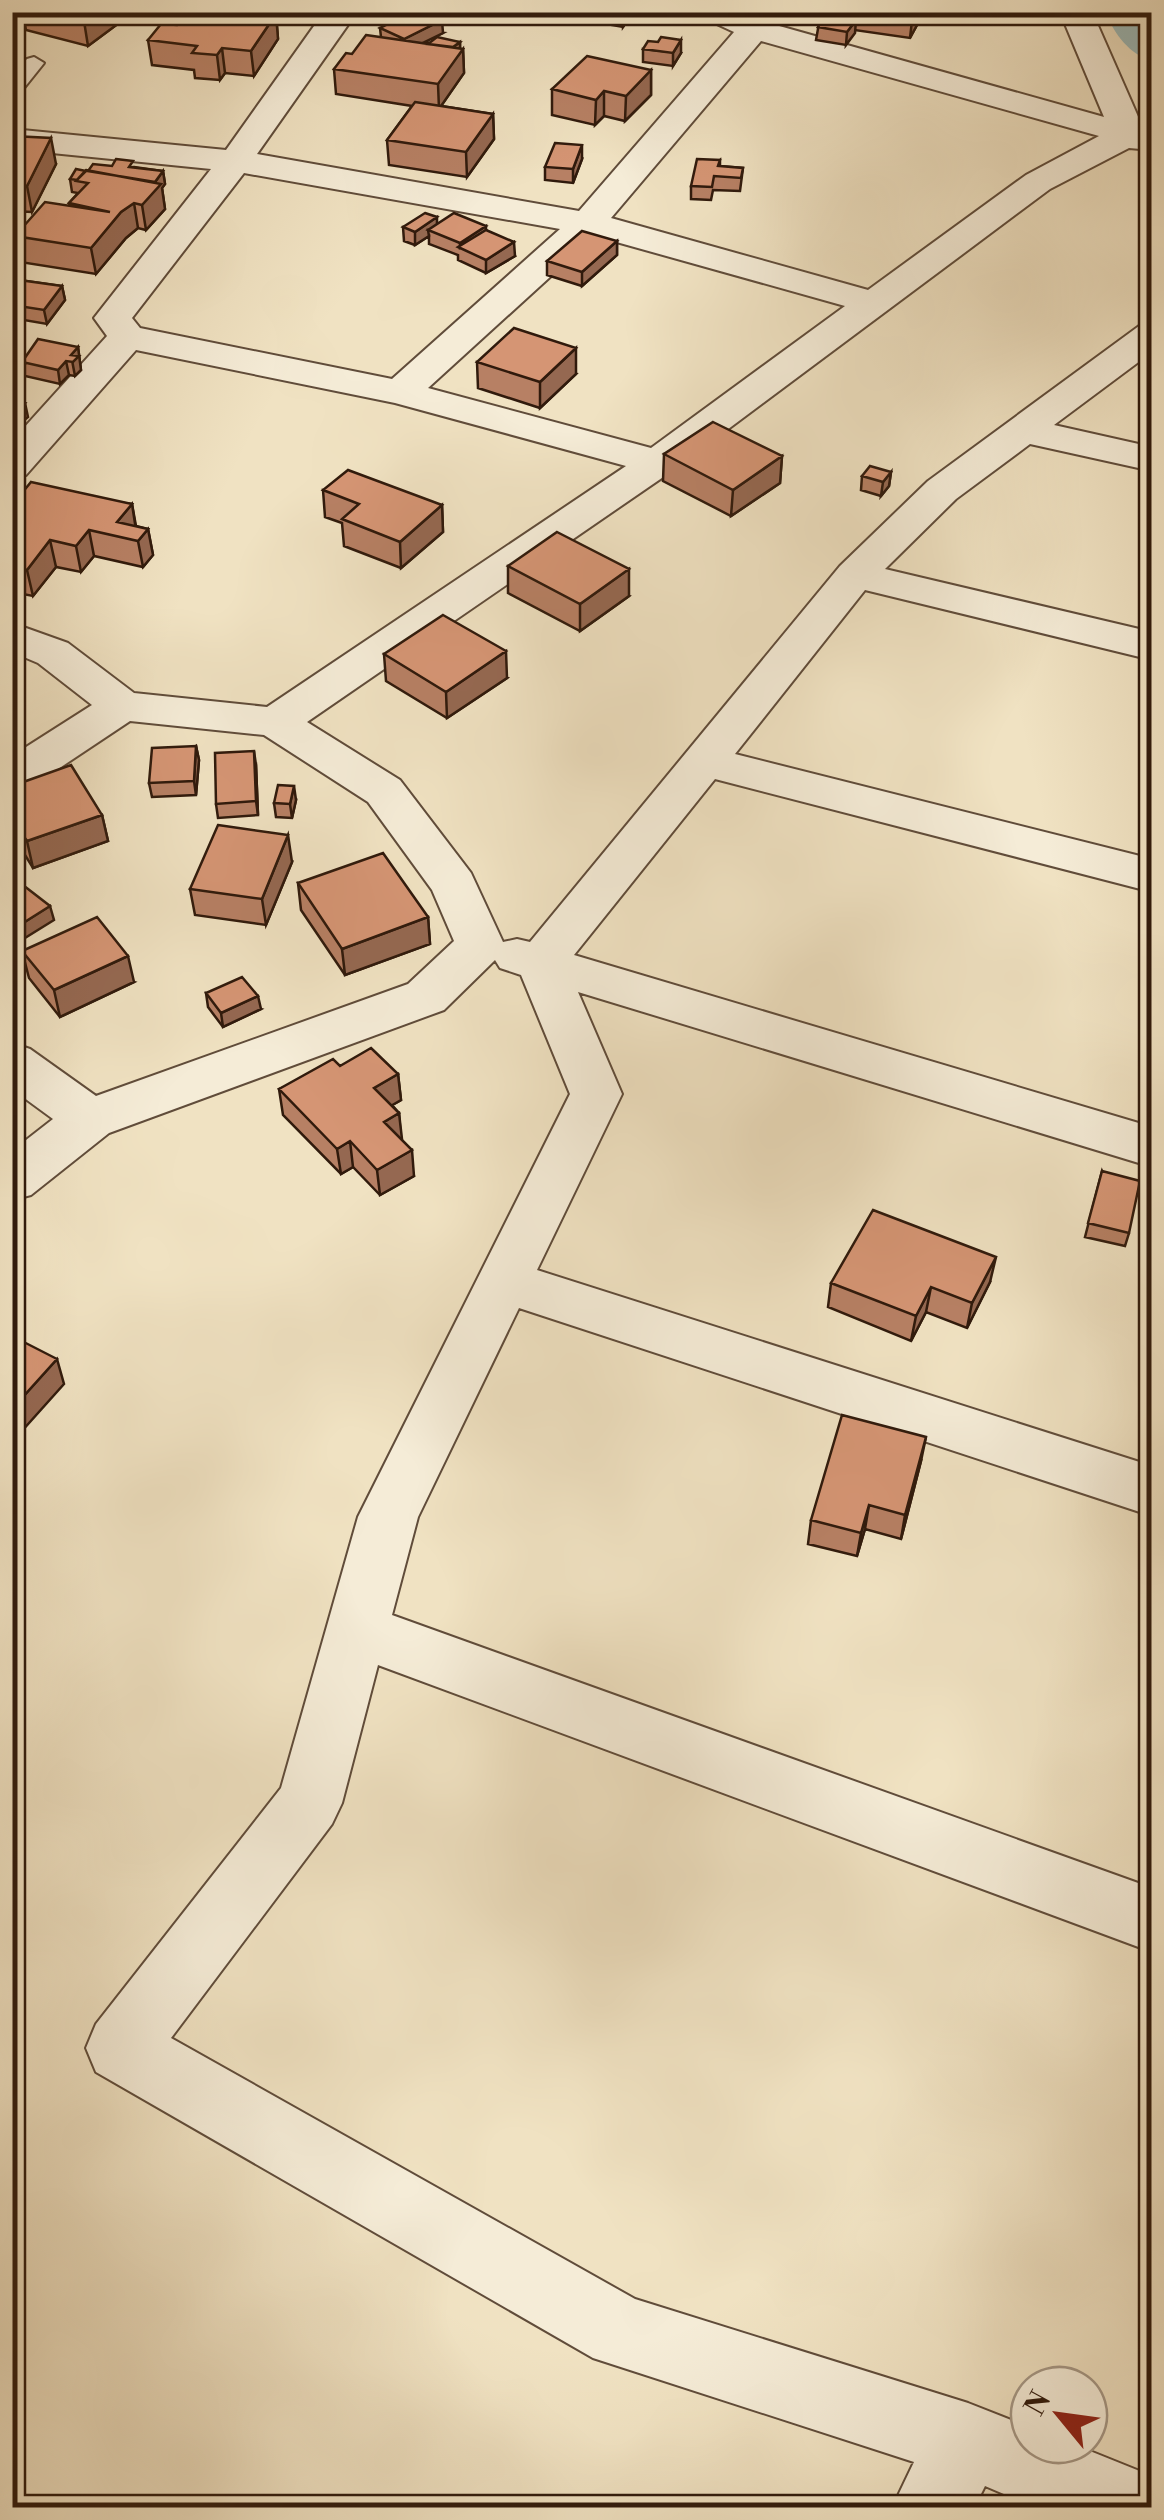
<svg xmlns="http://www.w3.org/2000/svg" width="1164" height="2520" viewBox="0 0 1164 2520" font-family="'Libre Bodoni',serif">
	<rect width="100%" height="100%" fill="#f0e2c2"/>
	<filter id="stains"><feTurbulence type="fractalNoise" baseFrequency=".002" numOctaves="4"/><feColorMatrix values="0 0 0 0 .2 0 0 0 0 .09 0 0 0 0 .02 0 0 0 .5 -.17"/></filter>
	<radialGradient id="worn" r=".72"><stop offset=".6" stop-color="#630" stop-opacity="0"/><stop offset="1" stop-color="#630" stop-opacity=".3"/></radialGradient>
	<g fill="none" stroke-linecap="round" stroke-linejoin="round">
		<path fill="#9dbcbc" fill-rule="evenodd" d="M1106,12H1141L1152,29V61C1130,55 1113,33 1106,12Z"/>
		<g stroke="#604c3a" stroke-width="4">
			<path id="lane" d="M34,57L44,63L20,93L12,94V74L27,59Z"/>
		</g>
		<g stroke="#604c3a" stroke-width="4">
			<path id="street" d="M324,12H357L257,154L579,211L734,32L706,19L701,12H744L765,22L1104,117L1060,12H1092L1143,128L1152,132V150L1129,148L1050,189L672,471L307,722L400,780L471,873L503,942L517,939L530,942L840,566L928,481L1139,326L1152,323V352L1054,425L1152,447V471L1030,444L956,499L885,569L1152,632V660L865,590L735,754L1152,859V892L715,779L574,955L1152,1127V1167L578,992L622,1094L537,1270L1152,1466V1516L519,1308L418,1517L392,1615L1152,1888V1952L378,1665L342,1803L332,1824L171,2038L635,2299L968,2403L1029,2427V2445H1075L1152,2476V2508H1037L985,2486L974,2508H892L914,2462L593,2358L96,2072L86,2048L96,2024L281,1788L358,1517L570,1094L521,975L500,968L495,960L444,1010L109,1133L31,1195L12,1200V1151L53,1119L12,1089V1043L30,1049L96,1096L408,984L454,941L432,890L368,802L264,735L130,721L28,789L12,793V756L92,705L38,663L12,652V623L68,643L134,693L267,707L626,466L395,403L136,350L26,475L12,478V441L107,336L94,318L211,169L12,149V129L226,150ZM761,41L1099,136L1026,175L868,290L611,218ZM244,173L560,229L392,379L140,328L132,318ZM595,236L845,306L651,448L428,388Z"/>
		</g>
		<use href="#lane" fill="#f5ecd7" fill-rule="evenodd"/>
		<use href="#street" fill="#f5ecd7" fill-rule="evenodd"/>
	</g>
	<path fill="#b78064" stroke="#301a0c" stroke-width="2.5" d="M22,12H117L119,23L88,46L26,30Z
		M606,12H645L642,16L629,14L628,20L623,27L606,24Z
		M821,12H924L910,38L855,30L846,45L816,40Z
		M195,14H276L278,39L254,76L225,73L220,80L195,78L194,70L152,65L148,40Z
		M380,28L443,33L422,43L460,42V48L463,49L464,73L441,106L493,114L494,139L467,177L389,165L387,140L412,106L336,94L334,69L352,54L381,37Z
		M643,49L681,53L673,66L643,62Z
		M651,70V95L625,121L604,116L595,125L552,115V89Z
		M12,136L56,164L32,212L12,211Z
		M582,159L573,183L545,180V167Z
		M720,160V166L743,168L740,191L713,190L711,200L691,199V186Z
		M134,167L163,171L165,184L162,188L165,209L146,230L138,228L126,238L96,274L20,262L15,236L70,206L69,203L78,193L72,192L70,179L88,171Z
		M437,224L486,230L515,256L486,273L458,260V255L429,244V236L415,245L404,241L403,227Z
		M617,241V255L582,286L547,275V261Z
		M12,279L62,286L65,300L47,324L12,318Z
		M78,347L81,370L75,376L69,375L60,384L25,376L24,373L12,382V354L24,357V359Z
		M477,362L576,374L540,408L478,388Z
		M664,454L782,456L780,483L731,516L663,481Z
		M891,472L889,486L881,496L861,490L862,476Z
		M323,490L442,505L443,532L401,568L344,546L342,523L325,517Z
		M12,491L132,504L136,526L148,529L153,555L143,567L94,556L81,572L56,567L33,596L12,592Z
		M508,566L629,596L580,631L508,593Z
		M384,654L507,678L447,718L386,681Z
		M196,746L199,760L196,795L152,797L149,783Z
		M256,765L258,815L218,818L216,804Z
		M12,786L102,815L108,841L33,868L12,834Z
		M296,800L292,818L276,817L274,803Z
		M292,862L266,925L195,915L190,889Z
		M298,883L428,917L430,944L345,975L301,910Z
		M22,951L134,982L60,1017L29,978Z
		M206,993L261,1009L223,1027L208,1007Z
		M340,1066L398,1074L401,1100L392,1105L399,1113L401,1139L414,1176L380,1195L353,1167L341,1174L283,1115L279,1089Z
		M1102,1171L1129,1233L1125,1246L1085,1237Z
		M990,1282L967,1328L926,1312L911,1341L828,1307L831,1283Z
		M921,1461L901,1539L865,1529L857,1556L808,1544L811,1520Z"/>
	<path fill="#956851" stroke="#301a0c" stroke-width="2.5" d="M95,12H117L119,23L88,46L84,21Z
		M625,12H629L628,20L623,27V14Z
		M913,12H924L910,38Z
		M276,14L278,39L254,76L251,51Z
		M442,20L443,33L404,52V39Z
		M856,20L855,33L846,45L847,32Z
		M681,40V53L673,66V53Z
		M460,42V53L463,49L464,73L439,109L438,84L446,53Z
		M222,48L225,73L220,80L217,55Z
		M651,70V95L625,121L626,96Z
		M604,91V116L595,125L596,100Z
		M493,114L494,139L467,177L466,152Z
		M51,138L56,164L32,212L27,186Z
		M582,145V159L573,183V169Z
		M163,171L165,184L162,188L165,209L146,230L142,205L151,188Z
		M134,203L138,228L126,238L96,274L91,248L121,212Z
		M437,217V231L428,230L429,236L415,245V232Z
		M486,226V240L460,248V243Z
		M617,241V255L582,286V272Z
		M514,242L515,256L486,273V260Z
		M62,286L65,300L47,324L44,310Z
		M78,347L81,370L75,376L71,355Z
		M576,348V374L540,408V382Z
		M24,357L25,363L22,362L24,373L12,382V366Z
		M66,361L69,375L60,384L58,370Z
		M25,403L28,417L12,430V414Z
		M782,456L780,483L731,516L733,490Z
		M891,472L889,486L881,496L883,482Z
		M132,504L136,530L117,522Z
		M442,505L443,532L401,568L400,542Z
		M148,529L153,555L143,567L138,541Z
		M89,530L94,556L81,572L76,546Z
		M50,540L56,567L33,596L27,570Z
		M629,569V596L580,631V604Z
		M506,651L507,678L447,718L446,692Z
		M196,746L199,760L196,795L194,781Z
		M254,751L256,765L258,815L256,801Z
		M294,786L296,800L292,818L290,804Z
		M102,815L108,841L33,868L27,841Z
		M288,835L292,862L266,925L262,899Z
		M50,906L54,920L12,946V930Z
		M428,917L430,944L345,975L342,949Z
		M128,956L134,982L60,1017L54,990Z
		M258,996L261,1009L223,1027L221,1013Z
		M398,1074L401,1100L377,1114L374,1088Z
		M399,1113L402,1139L386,1147L384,1122Z
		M350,1141L353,1167L341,1174L337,1149Z
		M412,1150L414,1176L380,1195L377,1170Z
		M996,1257L990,1282L967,1328L972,1303Z
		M931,1287L926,1312L911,1341L916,1316Z
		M57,1359L64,1384L12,1442V1409Z
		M926,1437L921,1461L901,1539L905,1515Z
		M869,1505L865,1529L857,1556L861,1533Z"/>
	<path fill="#d59574" stroke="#301a0c" stroke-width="2.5" d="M50,12H95L84,21Z
		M196,12H262L276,14L251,51L222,48L217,55L192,53L197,46L148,40L161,24L177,25L186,13L195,14Z
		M413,12H425L442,20L404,39L380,28Z
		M827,14L856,20L847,32L818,27Z
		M366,35L463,49L438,84L334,69L346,53L352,54Z
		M437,37L460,42L453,47L428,44Z
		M661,37L681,40L673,53L643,49L648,41L658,42Z
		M587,56L651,70L626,96L604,91L596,100L552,89Z
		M415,102L493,114L466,152L387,140Z
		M12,136L51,138L27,186L12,185Z
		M555,143L582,145L573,169L545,167Z
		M116,159L133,161L129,167L163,171L155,182L88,171L93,164L112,166Z
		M697,159L720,160L718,166L743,168L741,178L714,176L712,187L691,186Z
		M76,169L86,171L77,180L70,179Z
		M86,170L161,184L142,205L134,203L121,212L91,248L15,236L45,202L110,212L69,203L88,183L76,181Z
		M425,213L437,217L415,232L403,227Z
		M454,213L486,226L460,243L428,230Z
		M486,230L514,242L486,260L458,247Z
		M582,231L617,241L582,272L547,261Z
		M12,279L62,286L44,310L12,305Z
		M514,328L576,348L540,382L477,362Z
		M38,339L78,347L71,355L79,356L73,362L66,361L58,370L22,362Z
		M12,354L24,357L12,366Z
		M12,399L25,403L12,414Z
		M713,422L782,456L733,490L664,454Z
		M870,466L891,472L883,482L862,476Z
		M348,470L442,505L400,542L342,519L359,504L323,490Z
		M31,482L132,504L117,522L148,529L138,541L89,530L76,546L50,540L27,570L12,567V491L22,493Z
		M557,532L629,569L580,604L508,566Z
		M443,615L506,651L446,692L384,654Z
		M196,746L194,781L149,783L152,748Z
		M254,751L256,801L216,804L215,753Z
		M71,765L102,815L27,841L12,819V786Z
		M278,785L294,786L290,804L274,803Z
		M218,825L288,835L262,899L190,889Z
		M383,853L428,917L342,949L298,883Z
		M19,882L50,906L12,930V886Z
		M97,917L128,956L54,990L22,951Z
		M242,977L258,996L221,1013L206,993Z
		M371,1048L398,1074L374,1088L399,1113L384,1122L412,1150L377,1170L350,1141L337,1149L279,1089L333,1059L340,1066Z
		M1102,1171L1140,1181L1129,1233L1088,1223Z
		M873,1210L996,1257L972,1303L931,1287L916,1316L831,1283Z
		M12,1336L57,1359L12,1409Z
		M842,1415L926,1437L905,1515L869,1505L861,1533L811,1520Z"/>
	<rect width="1164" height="2520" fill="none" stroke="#f0e2c2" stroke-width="50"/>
	<rect x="15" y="15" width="1134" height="2490" fill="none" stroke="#301a0c" stroke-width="5"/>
	<rect x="25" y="25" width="1114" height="2470" fill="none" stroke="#301a0c" stroke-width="2.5"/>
	<g transform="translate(1059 2415) rotate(299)"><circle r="48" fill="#f5ecd7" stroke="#a69886" stroke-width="2.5"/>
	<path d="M0-8L18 38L0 25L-18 38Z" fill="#8f2418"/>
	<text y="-15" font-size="28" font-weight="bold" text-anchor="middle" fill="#301a0c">N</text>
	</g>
	<rect width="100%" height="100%" filter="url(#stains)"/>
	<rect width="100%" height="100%" fill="url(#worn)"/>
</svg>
